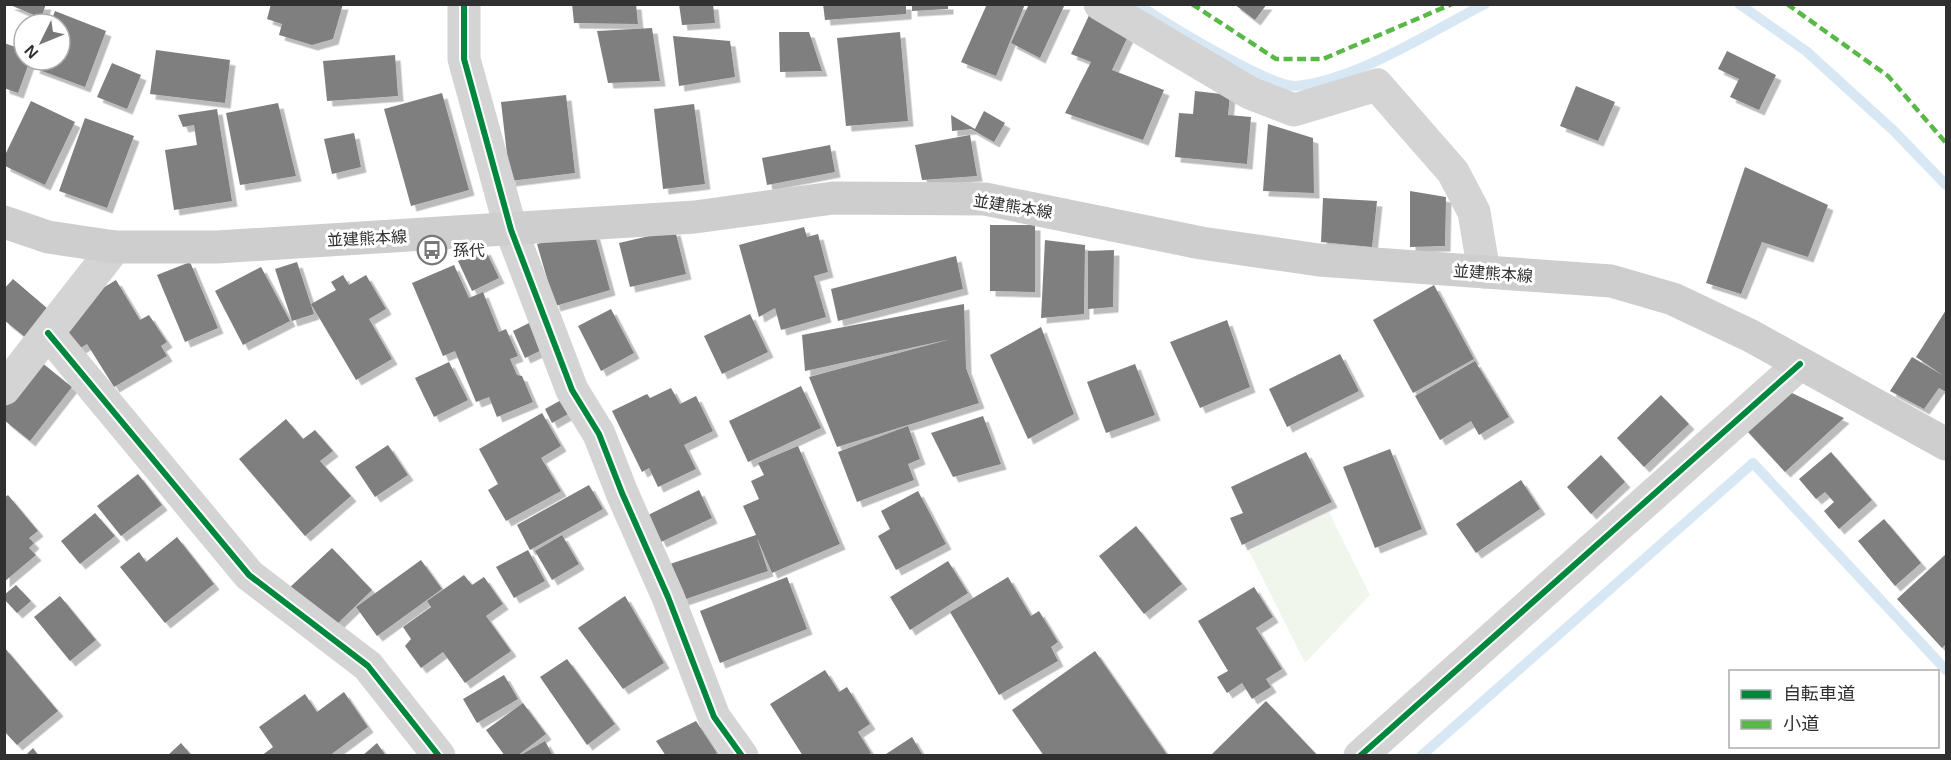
<svg xmlns="http://www.w3.org/2000/svg" width="1951" height="760" viewBox="0 0 1951 760" font-family="Arial,'Noto Sans JP',sans-serif">
	<defs>
		<filter id="shadow"><feDropShadow dx="5.5" dy="5.5" stdDeviation="0" flood-color="#0004"/></filter>
	</defs>
	<rect width="100%" height="100%" fill="#fff"/>
	<path fill="#f1f6ec" d="M1329,512L1370,595L1305,663L1249,551Z"/>
	<g fill="none" stroke-linecap="round" stroke-linejoin="round">
		<path stroke="#d8e7f4" stroke-width="10" d="M1138,4C1160,21 1273,88 1296,86C1357,80 1430,32 1485,4
			M1739,4L1806,51L1894,131L1946,185
			M1421,756L1753,463L1946,670"/>
	</g>
	<path fill="#7f7f7f" filter="url(#shadow)" d="M8,4H46L41,18Z
		M271,4H343L333,39L312,45L279,35L282,24L267,19Z
		M572,4H636L638,24L574,23Z
		M679,4H713L715,23L682,25Z
		M823,4H906V14L825,20Z
		M912,4H948V9L912,11Z
		M987,4H1025L996,76L961,62Z
		M1029,4H1065L1040,58L1011,43Z
		M1234,4H1267L1255,20Z
		M1092,9L1130,32L1112,70L1164,90L1143,140L1065,113L1091,62L1071,54Z
		M55,11L106,31L85,87L34,68L37,60H60V24H50Z
		M652,28L660,81L608,83L597,31Z
		M779,32H809L822,71L780,72Z
		M900,32L908,121L846,126L837,38Z
		M673,36L730,41L735,77L679,86Z
		M4,43L24,50V60H30L18,93L4,88Z
		M156,50L230,60L225,103L150,94Z
		M1727,51L1776,75L1759,110L1730,97L1739,79L1718,69Z
		M395,55L398,96L327,101L323,61Z
		M112,63L141,75L127,109L97,97Z
		M1576,86L1615,102L1598,141L1560,126Z
		M1195,91L1230,95L1228,115L1251,117L1247,164L1175,157L1179,113L1193,114Z
		M442,93L469,190L411,206L384,109Z
		M566,95L575,173L510,181L501,102Z
		M31,101L75,122L45,185L5,166V155Z
		M278,103L296,176L240,185L226,113Z
		M694,104L705,184L663,189L654,109Z
		M217,109L232,201L174,210L165,150L197,145L194,125L183,127L178,115Z
		M984,111L1005,123L994,142L971,129L952,131L951,115L975,129Z
		M85,118L134,136L107,208L59,191Z
		M1268,124L1313,138L1314,193L1263,191Z
		M354,133L361,167L332,174L324,139Z
		M970,135L977,176L922,180L915,145Z
		M830,145L835,172L767,185L762,158Z
		M1745,167L1828,205L1808,257L1762,242L1741,294L1706,283Z
		M1410,191L1446,197L1445,246L1410,247Z
		M1323,198L1377,201L1372,247L1321,242Z
		M990,225H1035V292L990,291Z
		M804,227L807,237L818,234L828,272L814,276L826,317L781,330L775,308L759,317L739,245Z
		M593,228L610,290L555,306L537,244Z
		M675,230L686,274L630,287L619,243Z
		M1045,240L1085,245L1084,314L1041,318Z
		M485,249L499,278L472,291L458,261Z
		M1114,250L1113,307L1088,309V251Z
		M956,256L963,289L838,321L831,289Z
		M190,262L218,328L185,342L157,275Z
		M297,262L314,314L292,321L275,269Z
		M454,265L469,298L483,292L499,332L506,329L518,356L510,359L517,375L522,376L533,402L497,417L489,397L476,402L455,351L443,356L412,283Z
		M261,267L290,321L243,345L215,291Z
		M343,275L349,285L366,275L386,309L369,319L392,359L356,380L311,304L336,290L331,282Z
		M13,279L48,309L25,337L4,320V289Z
		M116,280L140,320L149,315L167,342L161,346L167,356L114,387L87,344L77,350L59,320L69,309Z
		M1434,285L1474,359L1413,393L1373,320Z
		M964,304L966,368L979,403L837,447L809,377L951,339L805,371L802,335Z
		M611,309L634,353L601,371L578,326Z
		M1946,310V392L1939,388L1924,409L1890,391L1912,357L1944,376L1916,357Z
		M750,314L768,352L722,374L704,336Z
		M1227,320L1250,387L1200,408L1170,342Z
		M531,322L544,349L525,358L513,331Z
		M1041,327L1074,414L1028,439L990,355Z
		M1340,354L1359,391L1287,427L1269,389Z
		M1475,361L1509,417L1479,435L1471,421L1440,440L1415,396Z
		M41,362L72,387L30,441L4,420V408Z
		M449,362L468,400L434,417L415,378Z
		M1135,364L1155,415L1106,433L1087,382Z
		M801,386L821,428L748,462L729,421Z
		M671,388L680,404L696,396L713,431L684,445L696,469L658,487L649,468L642,472L612,411L647,394L650,398Z
		M1790,392L1844,418L1785,472L1747,431Z
		M1661,395L1689,424L1644,467L1617,438Z
		M563,399L570,413L552,423L545,409Z
		M542,413L561,446L541,458L561,491L506,521L488,490L498,484L479,449Z
		M983,416L1001,464L953,477L931,433Z
		M286,419L303,439L315,430L333,451L320,461L351,496L305,536L239,459Z
		M908,426L920,459L908,464L914,480L857,502L838,452Z
		M388,445L408,475L375,497L355,467Z
		M798,446L840,544L772,573L757,538L768,571L683,600L670,564L756,535L743,506L759,499L751,481L764,475L758,463Z
		M1390,449L1422,529L1375,548L1343,467Z
		M1306,452L1332,502L1242,545L1230,518L1243,513L1231,487Z
		M1831,452L1872,500L1839,529L1824,511L1834,502L1825,492L1816,499L1799,479Z
		M1601,455L1625,482L1591,514L1567,487Z
		M138,474L162,505L121,536L97,506Z
		M1521,480L1540,509L1476,553L1456,524Z
		M589,485L603,509L530,550L517,525Z
		M699,490L712,518L661,542L648,515Z
		M918,491L946,544L896,570L878,536L890,529L881,511Z
		M8,495L38,531L29,538L34,543L29,548L36,555L4,582V498Z
		M95,513L115,536L80,564L61,541Z
		M1884,519L1921,563L1895,586L1858,541Z
		M1136,526L1182,584L1144,614L1099,556Z
		M562,535L579,564L552,580L535,551Z
		M177,537L214,584L165,623L120,567L139,552L146,562Z
		M332,548L372,590L334,627L287,590Z
		M528,550L545,581L514,598L496,567Z
		M1946,554V644L1942,648L1897,599Z
		M421,560L442,589L377,636L356,607Z
		M948,561L968,593L910,630L890,597Z
		M464,575L472,585L484,577L503,604L486,616L511,651L465,683L443,652L421,668L405,646L411,639L403,627L431,607L427,601Z
		M787,577L807,629L720,663L700,611Z
		M1008,577L1031,616L1039,611L1058,642L1051,647L1058,661L999,695L950,612Z
		M16,585L31,601L17,613L4,599V595Z
		M1254,587L1273,617L1256,628L1282,669L1266,679L1271,687L1252,699L1242,683L1227,693L1217,677L1228,671L1198,621Z
		M60,596L96,640L70,661L34,617Z
		M625,596L664,663L623,689L578,628Z
		M4,647L58,711L17,745L4,731Z
		M1095,651L1168,756H1044L1012,710Z
		M567,659L615,724L587,745L540,677Z
		M825,670L839,692L847,687L870,724L858,732L871,753L866,756H803L770,704Z
		M504,675L518,699L477,723L463,699Z
		M344,692L368,727L329,756H261L273,747L259,727L305,694L317,712Z
		M1266,701L1318,756H1214L1212,754Z
		M523,703L546,734L517,756H505L486,730Z
		M696,721L717,753L713,756H666L656,741Z
		M912,737L923,756H883Z
		M545,741L553,756H519Z
		M181,743L192,756H167Z
		M377,743L386,756H362Z
		M33,748L39,756H25Z"/>
	<g fill="none" stroke-linecap="round" stroke-linejoin="round">
		<path stroke="#d4d4d4" stroke-width="33" d="M464,4V59L511,230L572,390L599,434L622,493L668,597L714,717L742,756
			M1100,4L1250,93L1294,110L1377,85L1453,172L1474,212L1484,272
			M48,333L249,575L368,666L439,756
			M4,389L115,247
			M1360,756L1800,364"/>
		<path stroke="#cecece" stroke-width="33" d="M4,222L48,237L115,247H217L695,217L833,198L985,199L1201,243L1319,260L1611,281L1673,299L1751,336L1946,444"/>
		<path stroke="#58b947" stroke-width="4.5" stroke-dasharray="9 4.5" stroke-linecap="butt" d="M1192,4L1276,59H1323L1452,4
			M1787,4L1888,76L1946,143"/>
		<g stroke="#fff" stroke-width="10">
			<path id="cycleway" d="M464,4V59L511,230L572,390L599,434L622,493L668,597L714,717L742,756
				M48,333L249,575L368,666L439,756
				M1360,756L1800,364"/>
		</g>
		<use href="#cycleway" stroke="#00873e" stroke-width="6"/>
	</g>
	<defs>
		<g id="bus-ring" transform="scale(1.5)"><circle r="9.5" fill="#fff" stroke="#787878" stroke-width="1.5"/><path d="M-5-6H5V4H4V6H2V4H-2V6H-4V4H-5ZM-3.5-4V0h7V-4ZM-3.5 1.2v1.5H-2V1.2ZM2 1.2v1.5H3.5V1.2Z" fill="#787878"/></g>
	</defs>
	<g fill-rule="evenodd">
		<use href="#bus-ring" x="432" y="250"/>
	</g>
	<g text-anchor="middle" stroke-width="6" stroke-linejoin="round" paint-order="stroke">
		<g font-size="16" fill="#303030" stroke="#fff">
			<text transform="translate(1013 206) rotate(9)" y="6">並建熊本線</text>
			<text transform="translate(367 238) rotate(-3)" y="6">並建熊本線</text>
			<text transform="translate(1493 273) rotate(4)" y="6">並建熊本線</text>
		</g>
		<g font-size="16" fill="#303030" stroke="#fff" text-anchor="start">
			<text x="453" y="256">孫代</text>
		</g>
	</g>
	<rect width="1951" height="760" fill="none" stroke="#303030" stroke-width="12"/>
	<rect x="1729" y="670" width="210" height="78" fill="#ffffff" stroke="#acacac" stroke-width="1.5"/>
	<rect x="1741" y="690" width="30" height="9" fill="#00873e" stroke="#acacac" stroke-width="1.5"/>
	<text x="1783" y="700" font-size="18" fill="#303030">自転車道</text>
	<rect x="1741" y="720" width="30" height="9" fill="#58b947" stroke="#acacac" stroke-width="1.5"/>
	<text x="1783" y="730" font-size="18" fill="#303030">小道</text>
	<g transform="translate(42 42) rotate(227)"><circle r="28" fill="#ffffff" stroke="#acacac" stroke-width="1.5"/>
	<path d="M0-4.5L10 22L0 15L-10 22Z" fill="#787878"/>
	<text y="-9" font-size="16" font-weight="bold" text-anchor="middle" fill="#303030">N</text>
	</g>
</svg>
